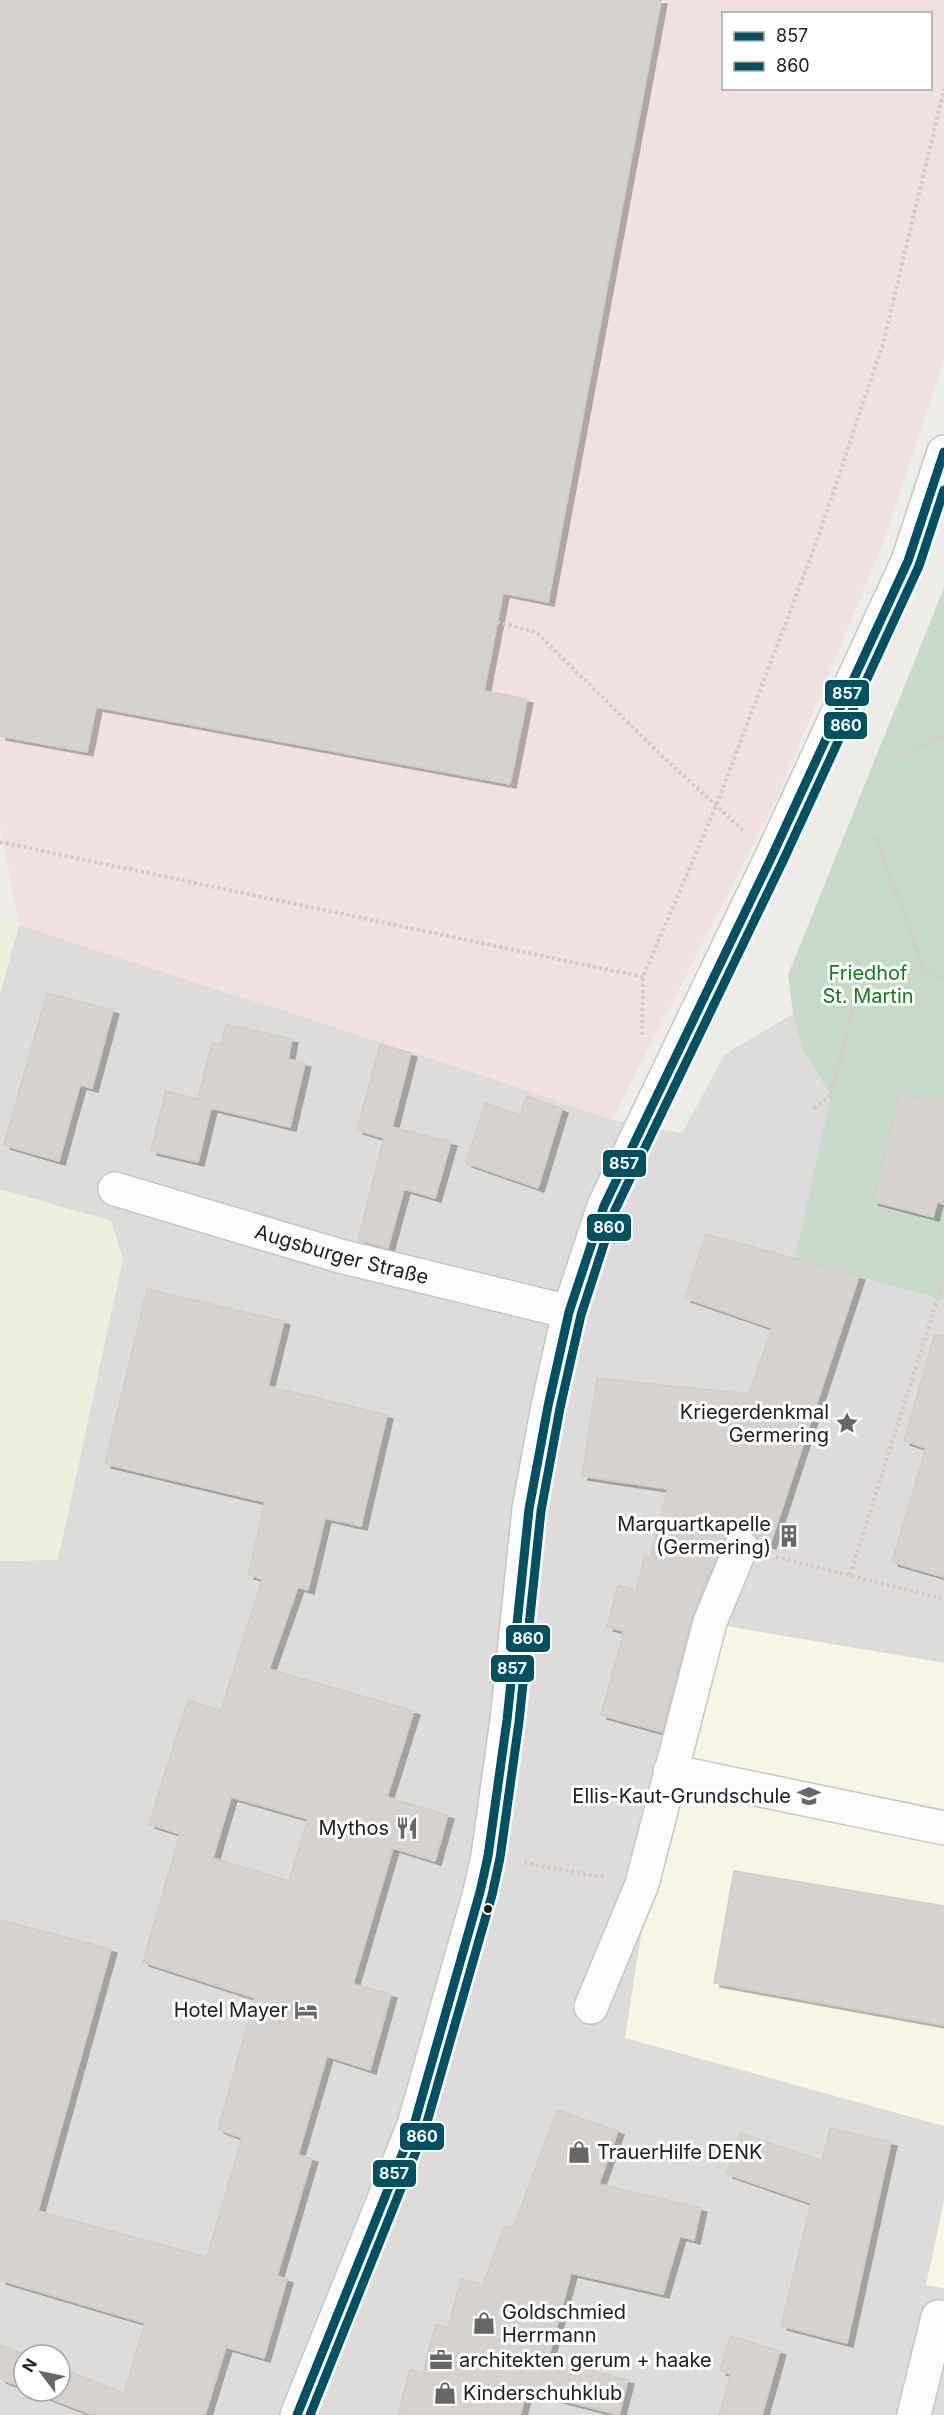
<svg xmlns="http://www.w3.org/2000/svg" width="944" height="2415" viewBox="0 0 944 2415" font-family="Inter,sans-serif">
	<defs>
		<filter id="shadow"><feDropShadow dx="6" dy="4" stdDeviation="0" flood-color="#0004"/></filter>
	</defs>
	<rect width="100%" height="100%" fill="#eeece9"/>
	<path fill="#dddcda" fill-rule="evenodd" d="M19,925L470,1071L612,1120L682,1133L725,1054L793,1014L803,1050L831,1096L796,1258L944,1300V2415H0V1561L58,1559L110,1221L0,1189V994ZM24,2355H60V2391H24Z"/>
	<path fill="#f0e0df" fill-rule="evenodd" d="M0,0H944V361L882,546L775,803L612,1120L470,1071L19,925L0,825ZM724,14H930V88H724Z"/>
	<path fill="#f7f6e5" d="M714,1624L944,1663V2126L625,2038L642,1929Z
		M944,2201V2288L926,2285Z"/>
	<path fill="#dcdcda" d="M774,1095L870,1115L847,1225L751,1204Z"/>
	<path fill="#edeedc" d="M0,920L19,925L0,994Z
		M0,1189L111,1221L123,1259L58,1560L0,1561Z"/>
	<path fill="#c7d9c8" d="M944,588V1300L795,1259L831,1096L803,1050L793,1014L788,975Z"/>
	<path fill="#d5d2d0" stroke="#d1ceca" stroke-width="1.5" fill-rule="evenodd" filter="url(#shadow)" d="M0,0H661L548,602L503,593L484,691L527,699L510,784L96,707L87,752L0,736Z
		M47,993L113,1010L92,1088L80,1085L59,1161L4,1145Z
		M226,1024L292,1039L288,1059L305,1063L290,1127L211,1108L198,1162L151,1151L166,1091L198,1099L212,1043L221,1045Z
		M380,1045L411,1053L392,1127L451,1142L435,1198L404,1189L388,1248L358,1240L384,1138L357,1130Z
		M900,1093L944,1104V1204L937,1202L933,1217L872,1201Z
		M527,1096L562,1109L538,1188L466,1163L485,1103L520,1115Z
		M706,1234L859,1276L770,1545L758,1541L755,1535L749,1530L739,1528L729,1532L724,1539L692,1617L662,1732L601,1715L624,1631L607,1627L618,1585L636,1590L645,1556L650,1558L668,1489L582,1476L597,1378L749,1394L772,1328L685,1298Z
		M147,1289L284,1321L268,1386L387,1415L361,1526L325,1518L308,1590L298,1587L269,1669L414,1711L387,1797L448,1815L435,1861L393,1848L353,1984L391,1994L370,2070L327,2056L298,2155L312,2158L277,2276L287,2279L264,2358L226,2347L205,2415H93L31,2391H60V2368L124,2393L145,2323L0,2280V1920L111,1949L38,2211L207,2257L242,2138L218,2129L255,1998L143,1962L180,1834L149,1824L188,1700L221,1711L262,1579L248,1575L265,1502L105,1464ZM231,1797L308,1819L289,1881L213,1858Z
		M935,1334L944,1336V1577L892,1562L926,1448L904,1441Z
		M734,1871L944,1906V2025L714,1983Z
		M557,2110L618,2131L599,2184L701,2208L694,2240L680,2236L663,2294L571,2273L548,2359L628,2380L619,2415L527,2391L520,2415H398L410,2369L423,2373L436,2324L448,2328L461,2279L483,2285L504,2227L514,2226Z
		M830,2128L891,2142L847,2343L781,2326L811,2203L727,2174L740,2133L822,2161Z
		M730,2336L780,2351L762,2415H719L731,2374L720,2371Z
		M0,2345L26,2355H24V2388L0,2379Z"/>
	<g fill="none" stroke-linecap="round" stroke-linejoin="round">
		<g stroke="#c7c6c5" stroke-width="36">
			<g id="minor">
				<path id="s1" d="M115,1189L340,1256L569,1312"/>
				<path d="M670,1771L944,1828"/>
				<path d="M591,2007L642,1884L710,1622L741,1547"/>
				<path d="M297,2415L414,2125L480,1892L488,1856L507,1720L529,1509L548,1406L569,1312L604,1206L772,856L908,561L944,452"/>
				<path d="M914,2415L938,2317L944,2318"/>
			</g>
		</g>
		<path stroke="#d7c9c7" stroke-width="4" stroke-dasharray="3 3" stroke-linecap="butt" d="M497,622L536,632L663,757L743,830
			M902,754L944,736
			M876,837L924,969L944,980
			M0,842L643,977
			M642,1035L643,977L716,806L818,538L884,340L944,89
			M814,1108L831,1096L859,984
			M776,1557L944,1599
			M850,1575L942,1285
			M524,1863L603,1877"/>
		<use href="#minor" stroke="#fcfcfc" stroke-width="33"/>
		<g stroke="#fff" stroke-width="14">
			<path id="bus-1" d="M297,2415L414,2125L480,1892L488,1856L507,1720L529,1509L548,1406L569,1312L604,1206L772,856L908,561L944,452"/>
		</g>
		<g stroke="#fff" stroke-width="14">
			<path id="bus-2" d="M310,2415L425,2129L492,1895L500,1858L519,1722L541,1511L560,1408L581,1315L615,1210L783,861L919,566L944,490"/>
		</g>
		<use href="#bus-1" stroke="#005262" stroke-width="9"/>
		<use href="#bus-2" stroke="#005262" stroke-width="9"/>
	</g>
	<defs>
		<g id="sight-bare" transform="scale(1.8)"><path d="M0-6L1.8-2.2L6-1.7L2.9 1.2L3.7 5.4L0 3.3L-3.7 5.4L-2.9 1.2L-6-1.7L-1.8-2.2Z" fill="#686766" stroke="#fff" stroke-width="2.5" paint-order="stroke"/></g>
		<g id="building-bare" transform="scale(1.8)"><path d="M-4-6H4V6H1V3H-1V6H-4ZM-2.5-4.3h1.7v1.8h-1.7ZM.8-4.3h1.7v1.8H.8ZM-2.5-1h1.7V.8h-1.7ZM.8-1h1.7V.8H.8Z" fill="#686766" stroke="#fff" stroke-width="2.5" paint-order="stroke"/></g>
		<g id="school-bare" transform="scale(1.8)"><path d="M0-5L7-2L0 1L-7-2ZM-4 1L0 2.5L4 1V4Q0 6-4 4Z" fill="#686766" stroke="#fff" stroke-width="2.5" paint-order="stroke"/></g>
		<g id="restaurant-bare" transform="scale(1.8)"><path d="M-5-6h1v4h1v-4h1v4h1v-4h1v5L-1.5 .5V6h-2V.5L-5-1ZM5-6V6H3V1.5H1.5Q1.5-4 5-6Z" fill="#686766" stroke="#fff" stroke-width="2.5" paint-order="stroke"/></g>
		<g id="hotel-bare" transform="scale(1.8)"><path d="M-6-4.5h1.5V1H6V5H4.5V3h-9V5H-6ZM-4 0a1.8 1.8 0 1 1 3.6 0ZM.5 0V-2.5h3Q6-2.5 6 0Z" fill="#686766" stroke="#fff" stroke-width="2.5" paint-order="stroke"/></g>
		<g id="shop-bare" transform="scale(1.8)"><path d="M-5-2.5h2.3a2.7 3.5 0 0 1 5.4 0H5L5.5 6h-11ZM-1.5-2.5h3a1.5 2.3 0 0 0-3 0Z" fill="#686766" stroke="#fff" stroke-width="2.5" paint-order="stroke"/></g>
		<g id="office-bare" transform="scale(1.8)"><path d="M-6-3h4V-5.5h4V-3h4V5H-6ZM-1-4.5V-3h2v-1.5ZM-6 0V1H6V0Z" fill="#686766" stroke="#fff" stroke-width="2.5" paint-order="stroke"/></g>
	</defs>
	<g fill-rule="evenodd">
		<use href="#sight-bare" x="847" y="1423"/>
		<use href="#building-bare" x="789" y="1536"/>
		<use href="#school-bare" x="809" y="1796"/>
		<use href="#restaurant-bare" x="407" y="1828"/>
		<use href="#hotel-bare" x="306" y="2010"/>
		<use href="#shop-bare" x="579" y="2152"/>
		<use href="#shop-bare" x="484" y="2323"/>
		<use href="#office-bare" x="441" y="2360"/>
		<use href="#shop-bare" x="445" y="2393"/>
	</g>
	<circle fill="#202020" stroke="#fff" stroke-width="2" cx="488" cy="1909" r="5"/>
	<g text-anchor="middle" stroke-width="6" stroke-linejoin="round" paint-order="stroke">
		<g font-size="20" fill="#0b8116" stroke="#fff">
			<text x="868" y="980">Friedhof<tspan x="868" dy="23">St. Martin</tspan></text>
		</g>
		<g font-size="20" fill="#202020" stroke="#fff">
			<text dy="7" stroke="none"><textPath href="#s1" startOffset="236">Augsburger Straße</textPath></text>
		</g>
		<g font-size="20" fill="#202020" stroke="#fff" text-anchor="end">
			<text x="829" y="1419">Kriegerdenkmal<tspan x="829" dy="23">Germering</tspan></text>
			<text x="771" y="1531">Marquartkapelle<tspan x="771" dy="23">(Germering)</tspan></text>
			<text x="791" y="1803">Ellis-Kaut-Grundschule</text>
			<text x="389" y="1835">Mythos</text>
			<text x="288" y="2017">Hotel Mayer</text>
			<text x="597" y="2159" text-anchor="start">TrauerHilfe DENK</text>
			<text x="502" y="2319" text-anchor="start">Goldschmied<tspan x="502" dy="23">Herrmann</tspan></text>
			<text x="459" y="2367" text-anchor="start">architekten gerum + haake</text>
			<text x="463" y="2400" text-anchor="start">Kinderschuhklub</text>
		</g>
	</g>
	<g stroke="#fff" stroke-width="2">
		<rect x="824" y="679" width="46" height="28" rx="6" fill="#005262"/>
		<rect x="823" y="711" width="45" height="29" rx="6" fill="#005262"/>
		<rect x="602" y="1149" width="45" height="29" rx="6" fill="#005262"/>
		<rect x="586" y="1213" width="46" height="29" rx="6" fill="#005262"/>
		<rect x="505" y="1624" width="46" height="29" rx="6" fill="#005262"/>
		<rect x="490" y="1654" width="45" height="29" rx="6" fill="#005262"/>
		<rect x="399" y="2122" width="46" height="29" rx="6" fill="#005262"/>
		<rect x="372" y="2159" width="45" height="29" rx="6" fill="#005262"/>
	</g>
	<g font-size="16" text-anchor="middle" font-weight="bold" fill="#fff">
		<text x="847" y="699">857</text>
		<text x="846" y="731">860</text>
		<text x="624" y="1169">857</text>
		<text x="609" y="1233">860</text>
		<text x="528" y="1644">860</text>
		<text x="512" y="1674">857</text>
		<text x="422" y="2142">860</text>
		<text x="394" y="2179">857</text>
	</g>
	<rect x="722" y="12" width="210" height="78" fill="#ffffff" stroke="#a6a6a6" stroke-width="1.5"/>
	<rect x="734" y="32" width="30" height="9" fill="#005262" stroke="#a6a6a6" stroke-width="1.5"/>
	<text x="776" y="42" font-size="18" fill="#202020">857</text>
	<rect x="734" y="62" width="30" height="9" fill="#005262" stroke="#a6a6a6" stroke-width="1.5"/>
	<text x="776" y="72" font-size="18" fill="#202020">860</text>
	<g transform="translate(42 2373) rotate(302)"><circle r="28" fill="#ffffff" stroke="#a6a6a6" stroke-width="1.5"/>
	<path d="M0-4.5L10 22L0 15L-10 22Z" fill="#686766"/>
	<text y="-9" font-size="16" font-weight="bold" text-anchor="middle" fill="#202020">N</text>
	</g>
</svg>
